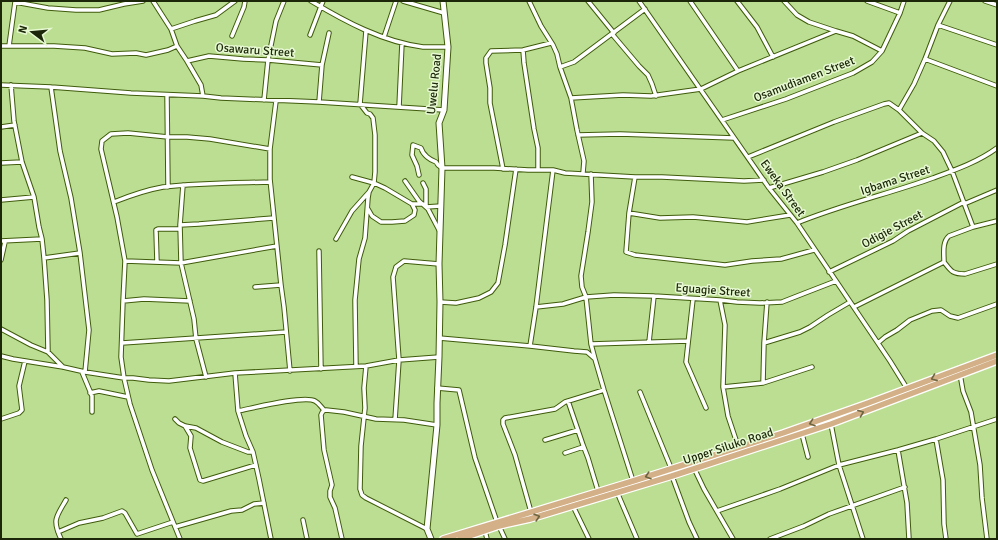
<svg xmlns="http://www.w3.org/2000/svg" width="998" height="540" viewBox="0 0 998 540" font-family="Signika,sans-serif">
	<rect width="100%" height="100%" fill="#bcde92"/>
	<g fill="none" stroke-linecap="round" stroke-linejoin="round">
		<g stroke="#3f5b0b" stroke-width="5.5">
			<path id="street" d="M153,1L171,29L177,46L187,61L201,85L203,96
				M311,1C344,21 383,42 423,47C431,47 439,47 448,47
				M403,1L444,13
				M529,1L541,26L553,45L557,54L560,67L571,98L577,130L584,161L583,173
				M588,1L614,33
				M639,1L769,188L797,223L890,361L908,390
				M690,1L738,71
				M737,1L757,27L773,57
				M784,1L797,15L809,22L836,31
				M867,1L900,13
				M985,1L997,5
				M938,25L997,45
				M171,29L195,21L216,15L235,1
				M612,34L639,66L648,75L652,84L656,96
				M310,35L323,1
				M232,36L244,7L245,1
				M384,37L396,1
				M1,46H54L85,48L112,54L136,53L146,55L168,50L177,46
				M9,46L15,2L48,8L76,10H99L124,4L143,1
				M523,50L524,63L534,129L538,148V170
				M925,59L997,86
				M187,61L209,56L243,59L268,60L322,65
				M560,67L574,62L645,9
				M1,85L51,87L131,93L203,96L221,98L319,102L444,110
				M11,85L14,121L22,162L34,197L39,227L42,239L44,258L47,300L48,352
				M51,87L60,151L71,198L80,253L89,330L85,372
				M167,95L168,187
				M571,98L623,95L651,96L701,89L738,71L836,31L853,36L882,51
				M264,100L268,60L276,21L284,1
				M276,101L270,149V179L281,285L284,307L290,371
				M319,102L322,65L329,33
				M399,107L402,43
				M899,110L914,84L925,59L938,25L950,1
				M722,120L786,99L853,73L872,62L882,51L900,13L904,1
				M1,127L15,125
				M578,135L620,134L734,138
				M748,157L834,122L884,104L889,103L899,110L922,133L934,141L943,152L952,171L973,227
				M1,163L22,162
				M503,169L490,103V88L486,63V58L491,51L523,50L551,43
				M591,174L592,202L588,232L581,276L582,287L586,297L591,344L595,359
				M419,175L417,166L412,155L413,145L421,148C423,155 430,160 436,162L438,165L442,168H494L528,170H553L565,173L635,177H662L744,181L764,180
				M352,177L374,183L385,188L412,204
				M635,177L629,213L626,252L635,255L725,265L752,261L781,259L814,250
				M405,181L419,201L428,209L439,230
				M423,183L426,189V207L441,206
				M183,185L180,225L181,263L194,319L196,339L206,377
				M769,188L823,172L857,160L922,133
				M1,200L34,197
				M114,202C129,196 146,190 163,187C199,183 235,183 270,182
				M964,204L997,190
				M368,209L372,216L381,222H392L405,221L414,215L415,210L412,204H423
				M629,213L660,218L693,217L747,222L790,215
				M797,223C841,205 888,194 933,178C955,170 978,162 997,148
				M180,225L199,224L274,218
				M336,239L352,211L369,192
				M1,241L42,239
				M319,251L321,369
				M44,258L80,253
				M1,260L5,242
				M125,261L181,263L277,246
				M157,262L156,230L158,229H180
				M944,262C951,271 952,274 965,274L997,264
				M829,272L893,241L908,231L964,202
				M255,287L281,285
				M693,299L686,362L706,408
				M720,300L725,325L723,387L728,416L738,446
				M123,301L144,299L190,301
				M440,302L456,303L479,298L491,292L498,283L505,245L516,169
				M536,307L563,304L586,297L614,295L654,296L720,300L737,302L760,303L782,302L805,293L836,281
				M854,307L944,262C944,253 942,242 949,236L973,227L997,221
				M1,329L31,345L48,352L63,367
				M439,338L530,346L574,351L587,352L595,359L604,390L633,481
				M649,342L654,296
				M122,343L286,332
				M764,343L800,332L810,327L828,315L850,302
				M878,343L885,337L897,330L910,320L932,311L941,310L950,316L958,318L997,304
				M591,344L688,341
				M530,346L536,307L553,170
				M1,356L13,359L63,367L85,372L124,378H133L149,380L169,381L235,373L366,366L399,360L439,357
				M356,366L355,300L359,259L365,238L368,198L369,192L374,183L375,172V135L373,118L370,114L367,113L360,104L366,31
				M366,366L364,388L365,408L361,446L360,489L362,495L366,498L427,529
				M82,372L92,396V412
				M235,373L238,411L246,436L253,452L259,479L271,539
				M960,374L963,391L971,412L980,465L982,498L987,539
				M763,383L764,343L767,302
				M723,387L763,383L812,367
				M437,388L459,390L475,458L497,522
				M640,392L671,468
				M90,393L99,391L128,397
				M238,411C253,408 304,395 315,401C319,403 321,407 324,410
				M1,419L19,413L22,410L19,386L25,361
				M175,419L179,423L185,426L196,428L222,442L248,452H253
				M395,420L399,360L393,277L396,267L404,261L439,264
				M831,424L839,465L863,539
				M185,426L191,436L190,448L200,480L203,481L256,465
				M802,434L808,457
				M936,439L943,480L944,524L946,539
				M545,440L578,430
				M583,445L588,458L598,491
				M898,450L907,503L909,539
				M565,453L583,447V445L568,401
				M694,468L704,489L733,539
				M672,476L689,522L697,539
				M617,492L637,539
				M573,506L589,539
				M717,511L780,489L839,465L898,450L936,439L997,419
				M531,512L515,455L503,424V420L505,418L555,409L558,407L565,402L604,390
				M303,520L307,539
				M499,526L505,539
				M175,527L231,511L242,510L254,504L264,503
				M485,531L487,539
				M58,532L79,523L103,518L122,511L125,513L137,534L173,522
				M61,539C52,520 56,517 66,500
				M180,539L152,470L130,404L124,378L121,357L123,301L125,261L117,217L101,149L102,141L111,134L128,133L168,137H187L210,139L270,149
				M342,539L335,508L330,497V491L332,485L324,450L321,415C322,412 323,410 326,410L344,412L376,419L404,420L437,425
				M770,539L804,526L829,514L905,487"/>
		</g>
		<g stroke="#3f5b0b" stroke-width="7">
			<path id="secondary" d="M431,539L427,529L437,425V403L439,357L440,302L439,264L442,168L439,123L444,110L448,47L443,1"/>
		</g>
		<g stroke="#fff" stroke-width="8">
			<path id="primary" d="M443,539L633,481L783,433L868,403L997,355
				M460,539L499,526L530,519L672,476L831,424L997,361"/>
		</g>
		<use href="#street" stroke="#fff" stroke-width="3.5"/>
		<use href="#secondary" stroke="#fff" stroke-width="5"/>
		<use href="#primary" stroke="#d3b087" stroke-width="5.5"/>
	</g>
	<defs><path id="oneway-chevron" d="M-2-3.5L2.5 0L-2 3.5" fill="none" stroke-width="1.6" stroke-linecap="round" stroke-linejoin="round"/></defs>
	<g stroke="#6e6541">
		<use href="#oneway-chevron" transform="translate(934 378) rotate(159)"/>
		<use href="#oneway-chevron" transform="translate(861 413) rotate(-21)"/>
		<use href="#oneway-chevron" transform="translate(812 423) rotate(161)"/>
		<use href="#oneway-chevron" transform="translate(648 476) rotate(162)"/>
		<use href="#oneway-chevron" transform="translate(537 517) rotate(-17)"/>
	</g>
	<g text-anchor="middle" stroke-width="3" stroke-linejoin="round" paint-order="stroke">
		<g font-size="12" fill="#1b2708" stroke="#e7f9d2">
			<text transform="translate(255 50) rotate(4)" y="4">Osawaru Street</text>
			<text transform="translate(804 79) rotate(-21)" y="4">Osamudiamen Street</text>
			<text transform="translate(434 84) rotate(-84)" y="4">Uwelu Road</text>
			<text transform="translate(895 180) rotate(-18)" y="4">Igbama Street</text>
			<text transform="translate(783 188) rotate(54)" y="4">Eweka Street</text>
			<text transform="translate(892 229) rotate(-28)" y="4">Odigie Street</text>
			<text transform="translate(713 290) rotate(4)" y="4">Eguagie Street</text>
			<text transform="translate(728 446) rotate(-18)" y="4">Upper Siluko Road</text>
		</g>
	</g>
	<rect width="998" height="540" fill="none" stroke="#1b2708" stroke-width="4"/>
	<g transform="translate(32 32) rotate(286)" stroke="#e7f9d2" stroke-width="3" paint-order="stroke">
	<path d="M0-3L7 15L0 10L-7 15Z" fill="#1b2708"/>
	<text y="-6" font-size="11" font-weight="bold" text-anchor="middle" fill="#1b2708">N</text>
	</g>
</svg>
